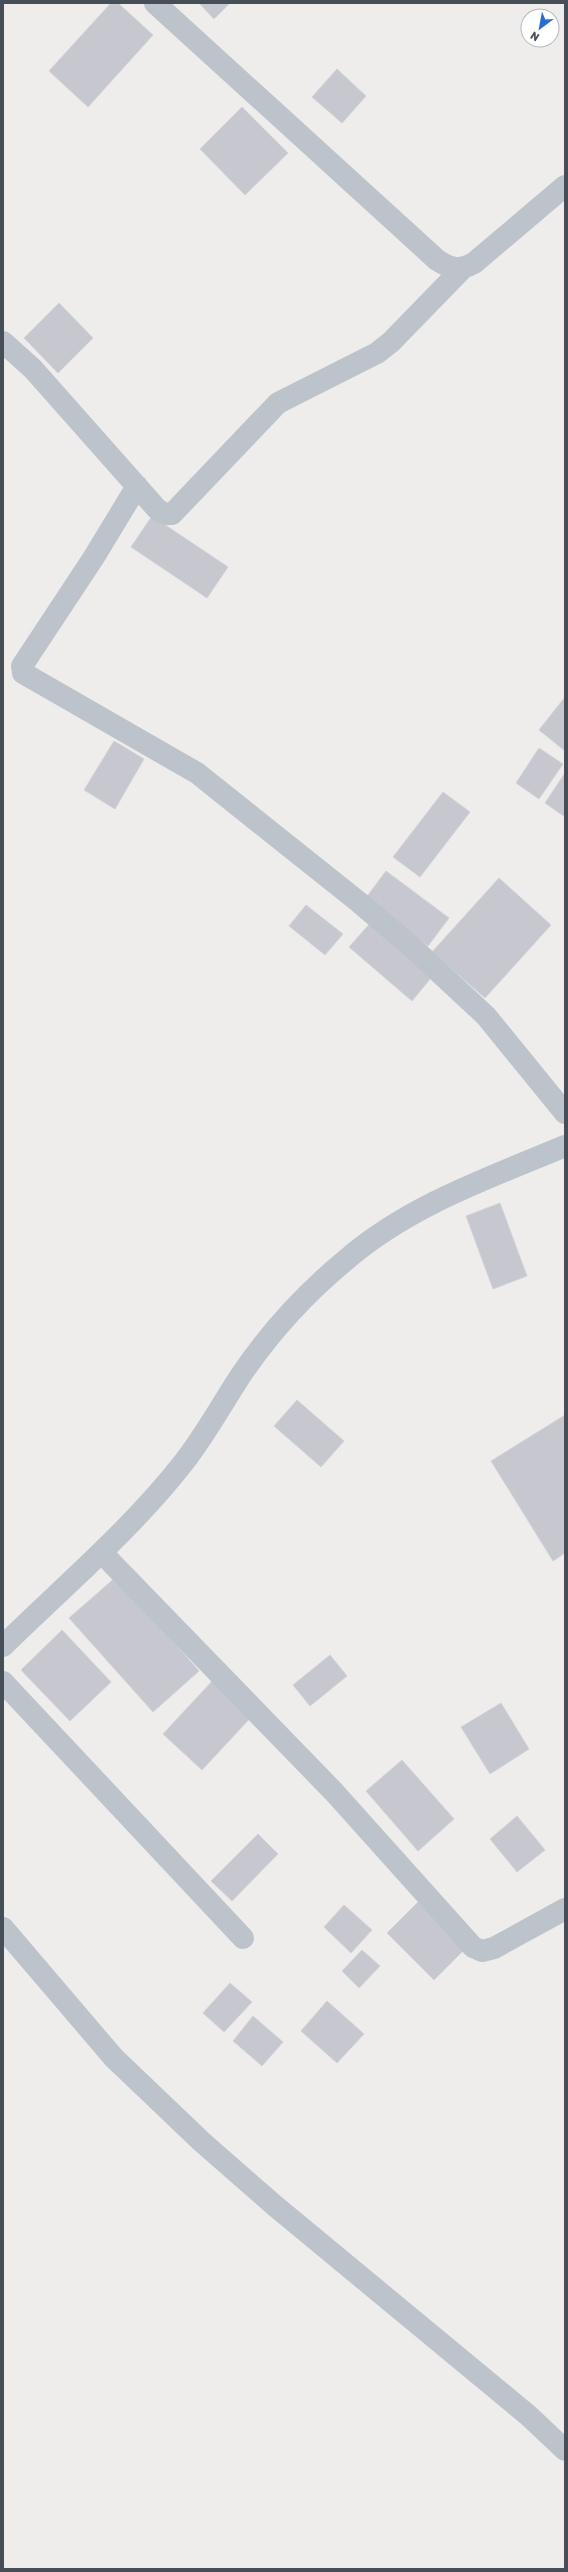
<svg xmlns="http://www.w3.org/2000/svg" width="568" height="2572" viewBox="0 0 568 2572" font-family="Rubik,sans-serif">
	<rect width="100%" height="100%" fill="#efecec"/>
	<path fill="#c7c8cf" stroke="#d1d3d8" d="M111,3H118L153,35L88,107L49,71Z
		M199,3H230L214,19Z
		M337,69L366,96L342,123L312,97Z
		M242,107L288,153L245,195L200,149Z
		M59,303L93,338L58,373L24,338Z
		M152,516L228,567L207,598L131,547Z
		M565,697V751L539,730Z
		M114,741L144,759L115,809L84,790Z
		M539,748L563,764L539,799L516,783Z
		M565,773V817L545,803Z
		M443,792L470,812L420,877L393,857Z
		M386,871L449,918L428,946L365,899Z
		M499,878L551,925L485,998L432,952Z
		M306,905L343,934L325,955L289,926Z
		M373,920L435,973L412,1001L349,947Z
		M500,1203L527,1276L493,1289L466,1216Z
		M297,1400L344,1441L321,1467L274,1426Z
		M565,1415V1553L553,1561L491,1461Z
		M116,1577L199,1671L153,1712L69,1618Z
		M62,1630L111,1682L70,1721L21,1670Z
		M330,1655L347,1676L310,1706L293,1685Z
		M215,1678L254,1714L202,1770L163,1734Z
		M501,1703L529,1749L490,1774L461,1727Z
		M402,1760L454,1819L418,1851L366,1791Z
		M517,1816L545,1850L517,1872L490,1839Z
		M258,1834L278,1854L232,1901L211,1881Z
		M418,1902L465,1949L434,1980L387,1933Z
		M344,1905L372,1930L351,1953L324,1927Z
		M362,1950L380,1966L359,1988L342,1971Z
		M230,1983L252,2002L224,2032L203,2013Z
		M327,2001L364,2034L337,2063L301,2031Z
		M253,2016L283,2042L262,2066L233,2041Z"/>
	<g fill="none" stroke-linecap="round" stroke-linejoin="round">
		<path stroke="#bcc3cb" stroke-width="22" d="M155,3L437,260C451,269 459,271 474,263L565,186
			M3,342L33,369L157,509L165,514H172L278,403L377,353L391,342L462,269
			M137,486L94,557L22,666L23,673L197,773L360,903L413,948L486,1016L565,1113
			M102,1553L334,1792L473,1947L482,1951L494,1948L565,1909
			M3,1646C64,1586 131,1530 184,1462C205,1435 222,1404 241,1375C270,1332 307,1292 347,1259C410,1205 489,1178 565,1146
			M3,1682L243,1938
			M3,1928L114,2058L202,2142L274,2205L529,2416L565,2450"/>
	</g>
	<rect width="568" height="2572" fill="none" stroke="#464f58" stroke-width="8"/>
	<g transform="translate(540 28) rotate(212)"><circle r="19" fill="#ffffff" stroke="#b5b9bc"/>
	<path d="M0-3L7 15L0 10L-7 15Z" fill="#286dcd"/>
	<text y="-6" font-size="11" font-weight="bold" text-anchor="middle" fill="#464f58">N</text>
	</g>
</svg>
